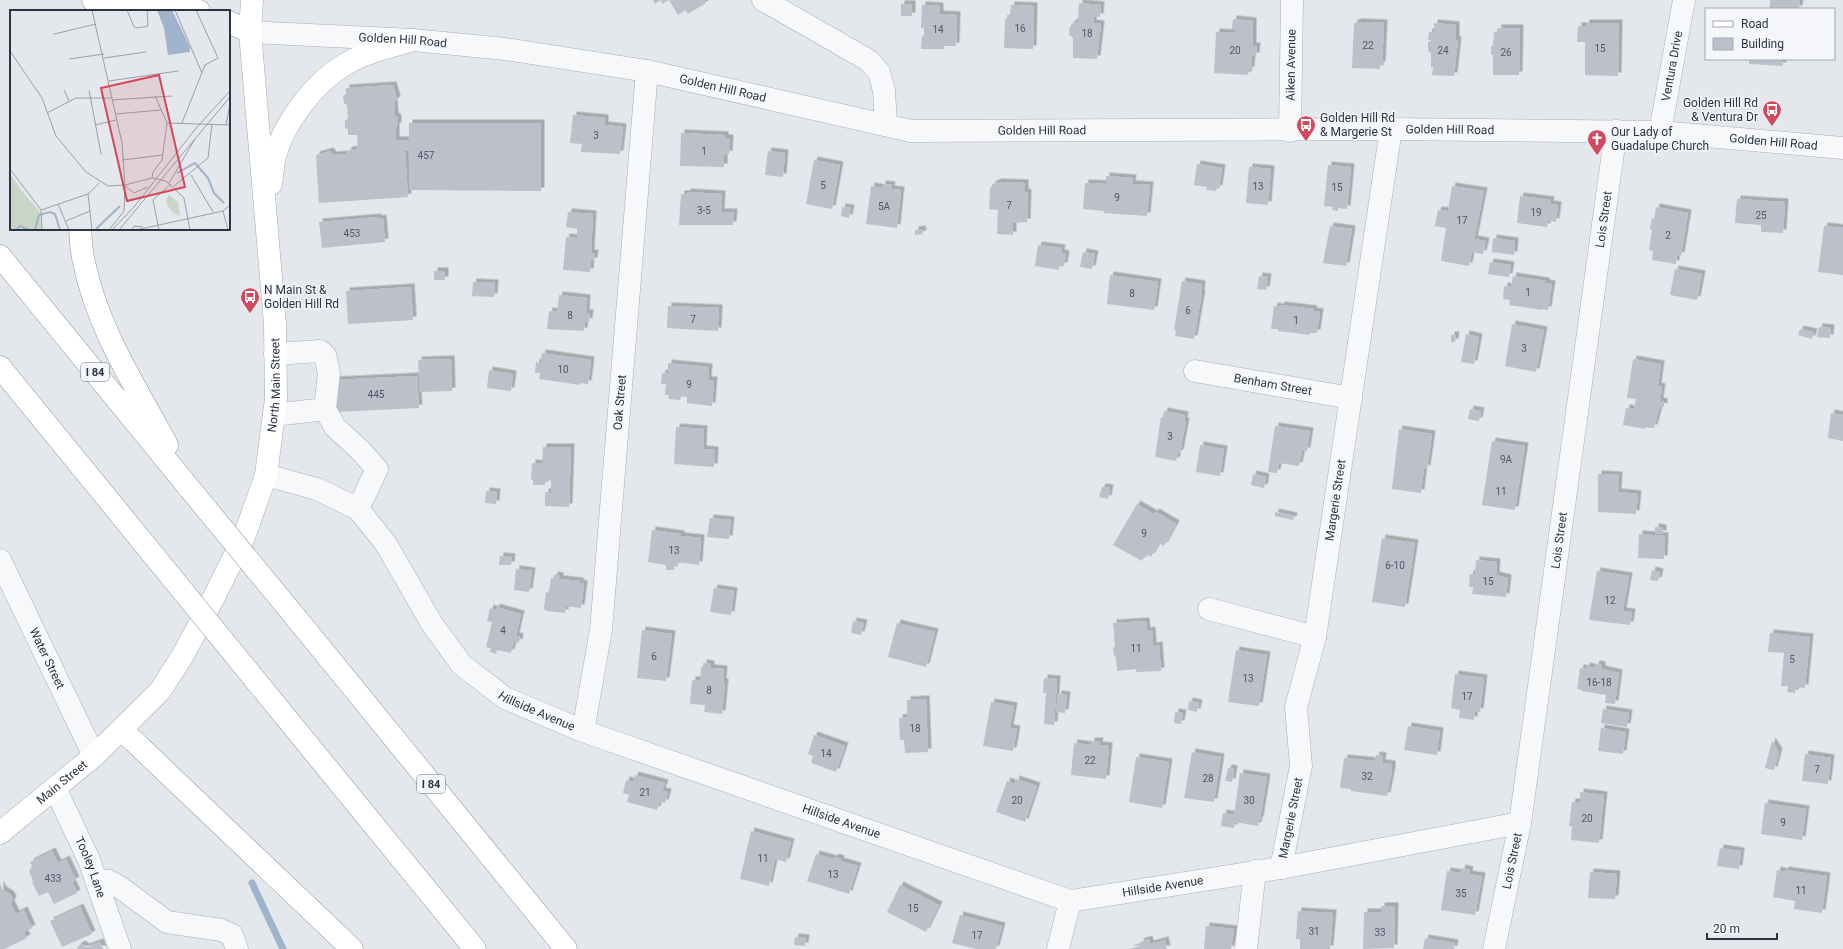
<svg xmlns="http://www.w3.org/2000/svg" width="1843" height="949" viewBox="0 0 1843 949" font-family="Roboto,sans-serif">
	<defs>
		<filter id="shadow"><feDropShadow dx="3.5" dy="-3.5" stdDeviation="0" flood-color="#0004"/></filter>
	</defs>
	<rect width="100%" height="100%" fill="#e4e7ec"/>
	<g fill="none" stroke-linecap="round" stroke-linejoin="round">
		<path stroke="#9fb4cc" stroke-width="7" d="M252,883L283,949"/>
	</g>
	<path fill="#bbc0ca" filter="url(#shadow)" d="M653,0H704L706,3L688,14L685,10L678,15L669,0L662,4L661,0L655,4Z
		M1770,0H1800L1799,9H1770Z
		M1079,3L1101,5L1100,17L1094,16L1093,23L1101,24L1097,59L1073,58V38L1069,34L1070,26L1074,22H1078Z
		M901,4H912V16H901Z
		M922,5L940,6V14L957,15L956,46H944V49H921L922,35L924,36V28H921Z
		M1011,5L1034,6L1033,49L1004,48L1005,19H1007V15H1010Z
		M1233,19L1253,21V46H1257L1256,56H1252L1251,70H1249L1248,75L1214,73L1216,32L1235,33V29H1232Z
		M1359,22L1384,23L1382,65H1380V69L1352,68L1354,23Z
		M1434,23L1456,25V40H1458L1454,76L1432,75L1433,67H1431V53L1428,51V42L1432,40H1428L1429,32H1434Z
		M1586,23H1619L1618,76L1585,75V42H1577L1578,26H1586Z
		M1498,28H1520L1519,75H1493V55H1491V46H1493L1494,32H1498Z
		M1749,59H1783V66L1749,64Z
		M393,85L397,99L394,102L395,116L398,118V125L396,127V140H408L409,150L405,151L408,197L319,203L316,155L330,151L333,155L346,154L349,150L356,149L358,152L357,135H348V129L345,128V121L348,118L347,105L344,103L343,96L346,94V88Z
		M573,115L605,118V125L623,127L620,154L581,152L582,144L570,143Z
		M409,123H541V191L409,190Z
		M681,133L725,135V138H730L729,154L724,155V167L680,166Z
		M768,151L785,153L783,177L765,175Z
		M814,160L840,165L832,209L806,204Z
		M1197,164L1222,168L1219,189L1217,188L1216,191L1206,190L1207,187L1194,185Z
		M1328,165L1351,167L1347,209L1338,208V211L1332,210L1333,207L1324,206Z
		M1249,167L1271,169L1268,205L1246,203Z
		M1106,176L1133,178L1132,184L1150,185L1147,216L1104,213V211L1083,209L1085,183L1106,184Z
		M999,182L1025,183V192L1028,193L1027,222L1013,223V235L997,234L998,210L989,209L990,189L993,184Z
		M882,184L892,185L891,189L901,190L897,228L866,224L871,186L882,188Z
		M1452,186L1484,191L1469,266L1441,261L1446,228L1435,226L1438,210L1448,211Z
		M687,192L722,194L721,212H734L733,225H679L681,194H687Z
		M1520,196L1551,200L1550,204L1558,205L1556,222L1548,220L1547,227L1517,223Z
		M1737,199L1785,202L1783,233L1761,232V225L1735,223Z
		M842,207L851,208L849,218L841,216Z
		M1656,207L1688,213L1681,256L1677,255L1676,264L1652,260L1653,251L1649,250L1652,229H1650L1652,218L1654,219Z
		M568,212L593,214L591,253H595L594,261H591L590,272L563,270L566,237L577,238V229L566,227Z
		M378,217V219L383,218L385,242L322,248L319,222Z
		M1330,226L1352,229L1346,266L1323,263Z
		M1824,226L1843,228V275L1818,272Z
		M922,229L923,234L915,235V230Z
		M1493,238L1515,241L1514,255L1492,252Z
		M1474,239L1486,241L1483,254L1472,252Z
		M1038,245L1062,248L1061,253L1066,254L1064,266H1059V270L1035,266Z
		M1083,252L1095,254L1092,269L1080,267Z
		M1490,262L1511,265L1509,277L1488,274Z
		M1675,269L1702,274L1697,300L1670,295Z
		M434,271H445V280H434Z
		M1110,275L1158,282L1154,310L1107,304Z
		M1259,276L1268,277L1266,290L1257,289Z
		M1513,276L1546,281V283L1552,284L1548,310L1542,309V310L1509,305L1510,300L1503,299L1504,286L1511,287Z
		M1182,281L1202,284L1201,293H1202L1194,339L1175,336L1176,330H1174Z
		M473,282L495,283L494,297L472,296Z
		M411,287L413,320L348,324L346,291Z
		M559,295L587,298L586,313H590L589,322L585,321L584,331L547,329L549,311L557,312Z
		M1281,305L1314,309L1313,311L1320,312L1317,333H1310V335L1278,331V329H1271L1274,306L1281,307Z
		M668,306L719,308L718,331L667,328Z
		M1512,324L1544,330L1536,372L1505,366Z
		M1819,327L1831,328L1830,338L1817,337Z
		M1800,329L1814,332L1812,339L1798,335Z
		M1466,334L1479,337L1474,364L1461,362Z
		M1451,335H1456L1455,342H1451Z
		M542,353L591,360L588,384L580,383V385L539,379L540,373H535L536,362L541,363Z
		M451,359L452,391L420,392L418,360Z
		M1633,359L1661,364L1658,386L1662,387L1660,401L1664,402V407L1660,406L1654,428L1645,427V429L1623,425L1626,408L1634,409L1636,399L1627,398Z
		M668,363L709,367L708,380H714L712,406L687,403V397L681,396L680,400L668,399L669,395H665L666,384H661L662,373L668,374Z
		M489,370L513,374L511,391L487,388Z
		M417,376L419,408L335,412L333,380Z
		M1470,409L1481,411L1479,421L1468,419Z
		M1164,411L1185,415L1184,421H1186L1180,453H1178L1176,461L1155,457L1161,417H1163Z
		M1831,413L1843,415V441L1828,438Z
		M1275,426L1310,431L1307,451H1302L1299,466L1279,463L1277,473L1268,472Z
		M676,427L704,429L703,449L715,450L714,467L674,464Z
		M1399,429L1432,434L1427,469L1424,468L1421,493L1392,489Z
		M1492,441L1525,446L1515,510L1482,505Z
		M1200,445L1224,449L1220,476L1196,472Z
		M543,447H571L569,507L545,506V492H551V480L545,481V485H533V480H531L532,463L542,464Z
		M1253,474L1266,477L1264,488L1251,485Z
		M1598,474L1619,475L1618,492L1638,494L1636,514L1598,512Z
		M1102,487L1110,488L1108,499L1099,497Z
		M486,491L497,492L496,504L485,503Z
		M1137,504L1154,514L1156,512L1176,524L1164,546L1159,543L1151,557L1146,554L1142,561L1113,545Z
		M1275,512L1294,516L1293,520L1275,516Z
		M710,518L731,520L729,539L707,537Z
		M1655,527L1663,528V534L1655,533Z
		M652,530L681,534V536L701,538L699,565L678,562L677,567L674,566V570H666V565L648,562Z
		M1639,534L1665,536L1664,559L1638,558Z
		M1382,538L1415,543L1405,607L1372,602Z
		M500,556L512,557L511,565H499Z
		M1476,560L1497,562L1496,575L1508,578L1506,597L1472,594L1473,587H1469L1470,574H1475Z
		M516,569L532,571L529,592L514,590Z
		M1652,570L1660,572L1658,581L1650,580Z
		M1597,571L1629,576L1623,611L1632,612L1630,625L1589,620Z
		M554,575L560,576V579L580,581V583L584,584L581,608L566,606L565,613L547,611L544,609L546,592L549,593L551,578H554Z
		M714,588L734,591L731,615L710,612Z
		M496,607L521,614L516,636L520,637L519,643L514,641L511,653L497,650L496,654L490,652L491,648L486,647L492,622L487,621L490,608L496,610Z
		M853,621L864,623L861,635L851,633Z
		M1146,621L1147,631L1152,630L1153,646L1159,645L1161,671L1136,672V669L1117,671L1116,658L1114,655L1113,648L1115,646L1113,623Z
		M897,623L935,632L926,667L888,657Z
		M642,630L672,634L666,681L637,678Z
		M1770,633L1810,637L1805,688L1796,687L1795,693L1787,692L1788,686H1781L1784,653L1768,652Z
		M1236,650L1267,655L1259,706L1228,702Z
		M703,663L711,664V668L724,669L723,682H725L722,714L704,712L705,705L690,704L692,680H700L701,667H703Z
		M1596,664L1602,665V669L1619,673L1615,704L1605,703L1606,695L1582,691V690L1577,689L1580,668L1586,669V666L1595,668Z
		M1455,674L1484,678L1480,712L1475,711L1474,720L1459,718L1460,710L1451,708Z
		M1044,678L1057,679L1054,725L1044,724L1046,693H1043Z
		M1058,694L1067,695L1065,713L1056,712Z
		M926,699L928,752L905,753L904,740H900L899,718L907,717V700Z
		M1189,701L1199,703L1197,712L1188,710Z
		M991,702L1014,706L1010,728L1017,729L1013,751L983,746Z
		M1603,709L1629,713L1627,727L1601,723Z
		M1175,712L1183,713L1181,724L1174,723Z
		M1408,726L1440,731L1437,755L1404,750Z
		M1601,728L1626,732L1623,754L1598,751Z
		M814,735L845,746L836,772L811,763L813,756L808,754Z
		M1091,741H1100L1099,745L1109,746L1106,779L1071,775L1074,743L1091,745Z
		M1772,741L1779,752L1774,770L1765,768Z
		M1192,752L1221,757L1214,802L1184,798Z
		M1805,754L1831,758L1828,784L1802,781Z
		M1376,755L1383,756L1382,763L1392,764V770L1387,796L1351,791V789L1340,788L1344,758L1375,761Z
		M1136,757L1169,762L1162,808L1129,802Z
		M1228,768L1234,769L1232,782L1225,781Z
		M1240,773L1267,777L1260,820H1259L1258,826L1235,822L1234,828L1221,826L1223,813L1234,815Z
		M635,775L665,783L662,791L668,792L665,803L659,802L657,810L627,802L629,795L623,793L626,780L633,782Z
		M1016,779L1037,786L1025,822L996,812L1007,781L1015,784Z
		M1580,792L1604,795L1599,843L1571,840L1572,826H1569L1572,802H1580Z
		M1765,803L1806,809L1802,840L1761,834Z
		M751,831L791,842L786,862L775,859L769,886L740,879Z
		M1720,848L1741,851L1739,869L1717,866Z
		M52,851L58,863L66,859L76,880L72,882L77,893L54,904L48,892L39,896L32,882L33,881L29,871L32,866L30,862Z
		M816,854L834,859L835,857L841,859L840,861L858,866L849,894L807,881Z
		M1462,868L1470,870L1469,874L1482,876L1475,915L1441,910L1447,871L1461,873Z
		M1777,870L1785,872V870L1827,876L1822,913L1794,909L1795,901L1773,897Z
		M1590,872L1617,874L1615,899L1588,898Z
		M0,884L3,890L10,894L13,899L11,904L16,914L24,910L32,928L24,932L27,938L4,949H0Z
		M900,885L939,905L926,932L887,912Z
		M1381,906H1395L1394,948L1363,949L1364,912H1381Z
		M80,907L92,934L62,947L50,921Z
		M1298,911L1333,913L1330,949H1300V939H1296Z
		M960,915L1002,926L996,949H976L952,943Z
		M1206,926L1234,929L1231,949H1204Z
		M795,937L806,938L805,946L794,945Z
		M1425,938L1455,943L1454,949H1423Z
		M1149,939L1150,944L1165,940L1167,949H1129L1141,946L1140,942Z
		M100,942L103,949H77L78,946L82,944L86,947Z"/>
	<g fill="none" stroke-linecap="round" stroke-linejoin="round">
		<g stroke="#a9aeb7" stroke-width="23">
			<g id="minor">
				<path d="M763,0L868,60L879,72L884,91L886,125"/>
				<path id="s1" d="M250,32L413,40L505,49L647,71L911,131L1391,129L1660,132L1843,148"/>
				<path id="s2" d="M1290,131L1292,0"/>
				<path id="s3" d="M1660,132L1684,0"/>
				<path d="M275,354L320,351L325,355L329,373L325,409L335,427L360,450L377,469L358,509"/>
				<path id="s4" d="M1195,371L1351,398"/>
				<path d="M274,415L325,409"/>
				<path id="s5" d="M266,475L317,489L358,509L386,544L432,624L462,665L505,698L583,731L1070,901L1281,868L1520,823"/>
				<path id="s6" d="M0,560L94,756"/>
				<path d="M1209,609L1315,637"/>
				<path id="s7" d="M583,731L601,630L647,71"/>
				<path id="s8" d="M55,788L89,860L120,949"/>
				<path id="s9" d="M1281,868L1301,766L1296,707L1315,637L1391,129"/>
				<path d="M96,880L109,881L121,888L167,922L221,930L232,935L237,949"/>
				<path d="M1058,949L1070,901"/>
				<path d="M1246,949L1255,871"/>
				<path id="s10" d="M1494,949L1520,823L1616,131"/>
			</g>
		</g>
		<g stroke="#a3abb8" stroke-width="23">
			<g id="major">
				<path d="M271,184C272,175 273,165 275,156C284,123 314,83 344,65C365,52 390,47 413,40"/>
				<path id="s11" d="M0,833L94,756L160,691L183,655L214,597L244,537L266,475L276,399L275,324L250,32L252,0"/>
			</g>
		</g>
		<g stroke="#8b94a3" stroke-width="23">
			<path id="highway" d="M93,0L169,4L199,11
				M229,22L250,32
				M80,229C81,240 81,252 84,262C97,328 136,387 167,445
				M0,256L190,489
				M0,367L155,557
				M297,619L566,949
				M261,687L475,949
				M122,730L352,949"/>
		</g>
		<use href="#minor" stroke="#f7f8fa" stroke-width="22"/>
		<use href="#major" stroke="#fff" stroke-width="22"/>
		<use href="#highway" stroke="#fff" stroke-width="22"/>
		<g stroke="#8b94a3" stroke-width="23" stroke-linecap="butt">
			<path id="highway-bridge" d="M190,489L297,619
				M155,557L261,687"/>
		</g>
		<use href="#highway-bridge" stroke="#fff" stroke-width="22"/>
	</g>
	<defs>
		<g id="bus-pin" transform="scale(1)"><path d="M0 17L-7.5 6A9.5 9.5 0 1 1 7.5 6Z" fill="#d1495b" stroke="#f4f6f9"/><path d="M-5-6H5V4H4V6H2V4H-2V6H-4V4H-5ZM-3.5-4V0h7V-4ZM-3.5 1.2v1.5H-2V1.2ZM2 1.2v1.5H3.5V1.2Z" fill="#fff"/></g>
		<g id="church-pin" transform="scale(1)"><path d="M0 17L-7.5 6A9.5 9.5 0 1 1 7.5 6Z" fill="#d1495b" stroke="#f4f6f9"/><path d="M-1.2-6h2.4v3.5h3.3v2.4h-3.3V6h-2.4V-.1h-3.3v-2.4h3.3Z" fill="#fff"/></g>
	</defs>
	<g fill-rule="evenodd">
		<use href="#bus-pin" x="1772" y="110"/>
		<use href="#bus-pin" x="1306" y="125"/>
		<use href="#church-pin" x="1597" y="139"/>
		<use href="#bus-pin" x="250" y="297"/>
	</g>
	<g text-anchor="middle" stroke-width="3" stroke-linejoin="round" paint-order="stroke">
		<g font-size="10" fill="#4f5766">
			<text x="1020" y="32">16</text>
			<text x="938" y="33">14</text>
			<text x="1087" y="37">18</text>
			<text x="1368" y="49">22</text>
			<text x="1600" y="52">15</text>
			<text x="1235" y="54">20</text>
			<text x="1443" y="54">24</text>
			<text x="1506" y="56">26</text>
			<text x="596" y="139">3</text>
			<text x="704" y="155">1</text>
			<text x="426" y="159">457</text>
			<text x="823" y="189">5</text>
			<text x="1258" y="190">13</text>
			<text x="1337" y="191">15</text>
			<text x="1117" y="201">9</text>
			<text x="1009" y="209">7</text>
			<text x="884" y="210">5A</text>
			<text x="704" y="214">3-5</text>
			<text x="1536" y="216">19</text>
			<text x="1761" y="219">25</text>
			<text x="1462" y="224">17</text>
			<text x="352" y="237">453</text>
			<text x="1668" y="239">2</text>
			<text x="1528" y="296">1</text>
			<text x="1132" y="297">8</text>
			<text x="1188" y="314">6</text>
			<text x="570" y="319">8</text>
			<text x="693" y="323">7</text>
			<text x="1296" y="324">1</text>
			<text x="1524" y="352">3</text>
			<text x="563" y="373">10</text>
			<text x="689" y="388">9</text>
			<text x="376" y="398">445</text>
			<text x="1170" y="440">3</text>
			<text x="1506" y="463">9A</text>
			<text x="1501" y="495">11</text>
			<text x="1144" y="537">9</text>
			<text x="674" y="554">13</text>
			<text x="1395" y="569">6-10</text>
			<text x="1488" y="585">15</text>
			<text x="1610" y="604">12</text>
			<text x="503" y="634">4</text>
			<text x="1136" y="652">11</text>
			<text x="654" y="660">6</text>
			<text x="1792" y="663">5</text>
			<text x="1248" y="682">13</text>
			<text x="1599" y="686">16-18</text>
			<text x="709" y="694">8</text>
			<text x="1467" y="700">17</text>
			<text x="915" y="732">18</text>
			<text x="826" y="757">14</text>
			<text x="1090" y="764">22</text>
			<text x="1817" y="773">7</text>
			<text x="1367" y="780">32</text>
			<text x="1208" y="782">28</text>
			<text x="645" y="796">21</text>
			<text x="1017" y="804">20</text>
			<text x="1249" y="804">30</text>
			<text x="1587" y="822">20</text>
			<text x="1783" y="826">9</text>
			<text x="763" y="862">11</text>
			<text x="833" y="878">13</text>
			<text x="53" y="882">433</text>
			<text x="1801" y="894">11</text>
			<text x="1461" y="897">35</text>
			<text x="913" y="912">15</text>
			<text x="1314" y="935">31</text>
			<text x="1380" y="936">33</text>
			<text x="977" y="939">17</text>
		</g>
		<g fill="#f4f6f9" stroke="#676e7b" stroke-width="1">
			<rect x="81" y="363" width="28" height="18" rx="3"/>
			<rect x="417" y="775" width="28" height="18" rx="3"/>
		</g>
		<g font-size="11" font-weight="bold" fill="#2b3445">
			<text x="95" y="376">I 84</text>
			<text x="431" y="788">I 84</text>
		</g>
		<g font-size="12" fill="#2b3445" stroke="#f4f6f9">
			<text dy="4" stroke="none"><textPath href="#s1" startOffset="153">Golden Hill Road</textPath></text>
			<text dy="4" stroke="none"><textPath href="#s2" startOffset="66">Aiken Avenue</textPath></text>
			<text dy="4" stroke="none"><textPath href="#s3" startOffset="67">Ventura Drive</textPath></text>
			<text dy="4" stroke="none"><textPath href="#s1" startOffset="477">Golden Hill Road</textPath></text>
			<text dy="4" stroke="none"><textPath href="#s1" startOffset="801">Golden Hill Road</textPath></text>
			<text dy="4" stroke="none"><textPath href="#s1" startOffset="1209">Golden Hill Road</textPath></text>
			<text dy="4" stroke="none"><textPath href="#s1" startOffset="1533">Golden Hill Road</textPath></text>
			<text dy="4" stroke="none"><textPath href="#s10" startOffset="738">Lois Street</textPath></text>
			<text dy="4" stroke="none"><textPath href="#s4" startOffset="79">Benham Street</textPath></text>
			<text dy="4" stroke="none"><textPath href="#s11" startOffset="546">North Main Street</textPath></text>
			<text dy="4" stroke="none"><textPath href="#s7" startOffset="331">Oak Street</textPath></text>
			<text dy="4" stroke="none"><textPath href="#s9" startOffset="374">Margerie Street</textPath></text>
			<text dy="4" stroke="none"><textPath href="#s10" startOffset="414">Lois Street</textPath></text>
			<text dy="4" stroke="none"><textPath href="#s6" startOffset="109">Water Street</textPath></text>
			<text dy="4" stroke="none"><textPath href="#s5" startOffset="375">Hillside Avenue</textPath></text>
			<text dy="4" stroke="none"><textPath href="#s11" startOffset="80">Main Street</textPath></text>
			<text dy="4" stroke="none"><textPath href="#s9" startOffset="51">Margerie Street</textPath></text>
			<text dy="4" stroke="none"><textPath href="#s5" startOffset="699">Hillside Avenue</textPath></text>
			<text dy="4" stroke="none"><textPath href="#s10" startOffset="90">Lois Street</textPath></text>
			<text dy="4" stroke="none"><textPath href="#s8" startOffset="87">Tooley Lane</textPath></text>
			<text dy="4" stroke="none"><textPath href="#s5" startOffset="1035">Hillside Avenue</textPath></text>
		</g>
		<g font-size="12" fill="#2b3445" stroke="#f4f6f9" text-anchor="start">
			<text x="1758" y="107" text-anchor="end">Golden Hill Rd<tspan x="1758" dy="14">&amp; Ventura Dr</tspan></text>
			<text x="1320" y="122">Golden Hill Rd<tspan x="1320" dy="14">&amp; Margerie St</tspan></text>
			<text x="1611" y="136">Our Lady of<tspan x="1611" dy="14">Guadalupe Church</tspan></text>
			<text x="264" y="294">N Main St &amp;<tspan x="264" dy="14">Golden Hill Rd</tspan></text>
		</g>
	</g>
	<g transform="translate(10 10)">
		<rect width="220" height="220" fill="#e4e7ec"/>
		<path d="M0,163L10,179L30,202L31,220H0ZM159,185L168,192L170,206L163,203L158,196L156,190Z" fill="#c9d6c5"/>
		<path d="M147,0H162L180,37V42L158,45L154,18Z" fill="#9fb4cc"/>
		<path fill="none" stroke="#9fb4cc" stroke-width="2" d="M167,163L185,153L198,168L204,183L214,193M86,219L110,196M6,220L10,216L19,220M25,220L29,205L40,202L45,204L50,220"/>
		<path fill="none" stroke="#9a9fa9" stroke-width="1" d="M82,0L112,133L115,175M117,0L124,17L128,18L138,16L137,0M165,0L192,63M44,24L86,14M0,41L32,88L46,126L76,162L98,176L115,175L142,168L156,171L174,188L180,220M94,48L136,42M59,49L94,44M99,71L168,61M54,80L59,91M79,80L91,144M102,90L162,86M37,103L66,88H101M105,104L151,100M157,113L220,115M172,113L195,55L208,48L186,0M85,115L106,110M216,115L220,94M112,150L153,145M0,159L31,200L32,220M181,165L203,202M142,168L143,162L152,150L157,113L145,86M159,173L185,129M115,176L124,183L138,177M164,176L198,148L202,114M78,184L82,220M48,194L59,220M31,200L78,184L89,173M213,201L218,220M56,211L80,201M99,220L114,201L115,175M102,220L124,197L187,117L220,81M109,220L220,87M122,220L124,216L133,217M126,220L213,201L220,195M149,220L143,190L161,174"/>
		<path fill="#d1495b" fill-opacity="0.15" stroke="#d1495b" stroke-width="2" d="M149,65L175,177L117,191L91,78Z"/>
		<rect width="220" height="220" fill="none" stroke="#2b3445" stroke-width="2"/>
	</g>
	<rect x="1705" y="8" width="130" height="52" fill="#f4f6f9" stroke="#a4a8b1"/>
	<rect x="1713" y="21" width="20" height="6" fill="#ffffff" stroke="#a4a8b1"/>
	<text x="1741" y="28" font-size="12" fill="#2b3445">Road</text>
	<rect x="1713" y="38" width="20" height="12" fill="#bbc0ca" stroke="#a4a8b1"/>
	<text x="1741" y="48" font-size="12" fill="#2b3445">Building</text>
	<path d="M1707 933v6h70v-6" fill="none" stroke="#2b3445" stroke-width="2"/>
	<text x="1713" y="933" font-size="12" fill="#2b3445" stroke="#f4f6f9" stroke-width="3" paint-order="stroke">20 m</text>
</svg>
